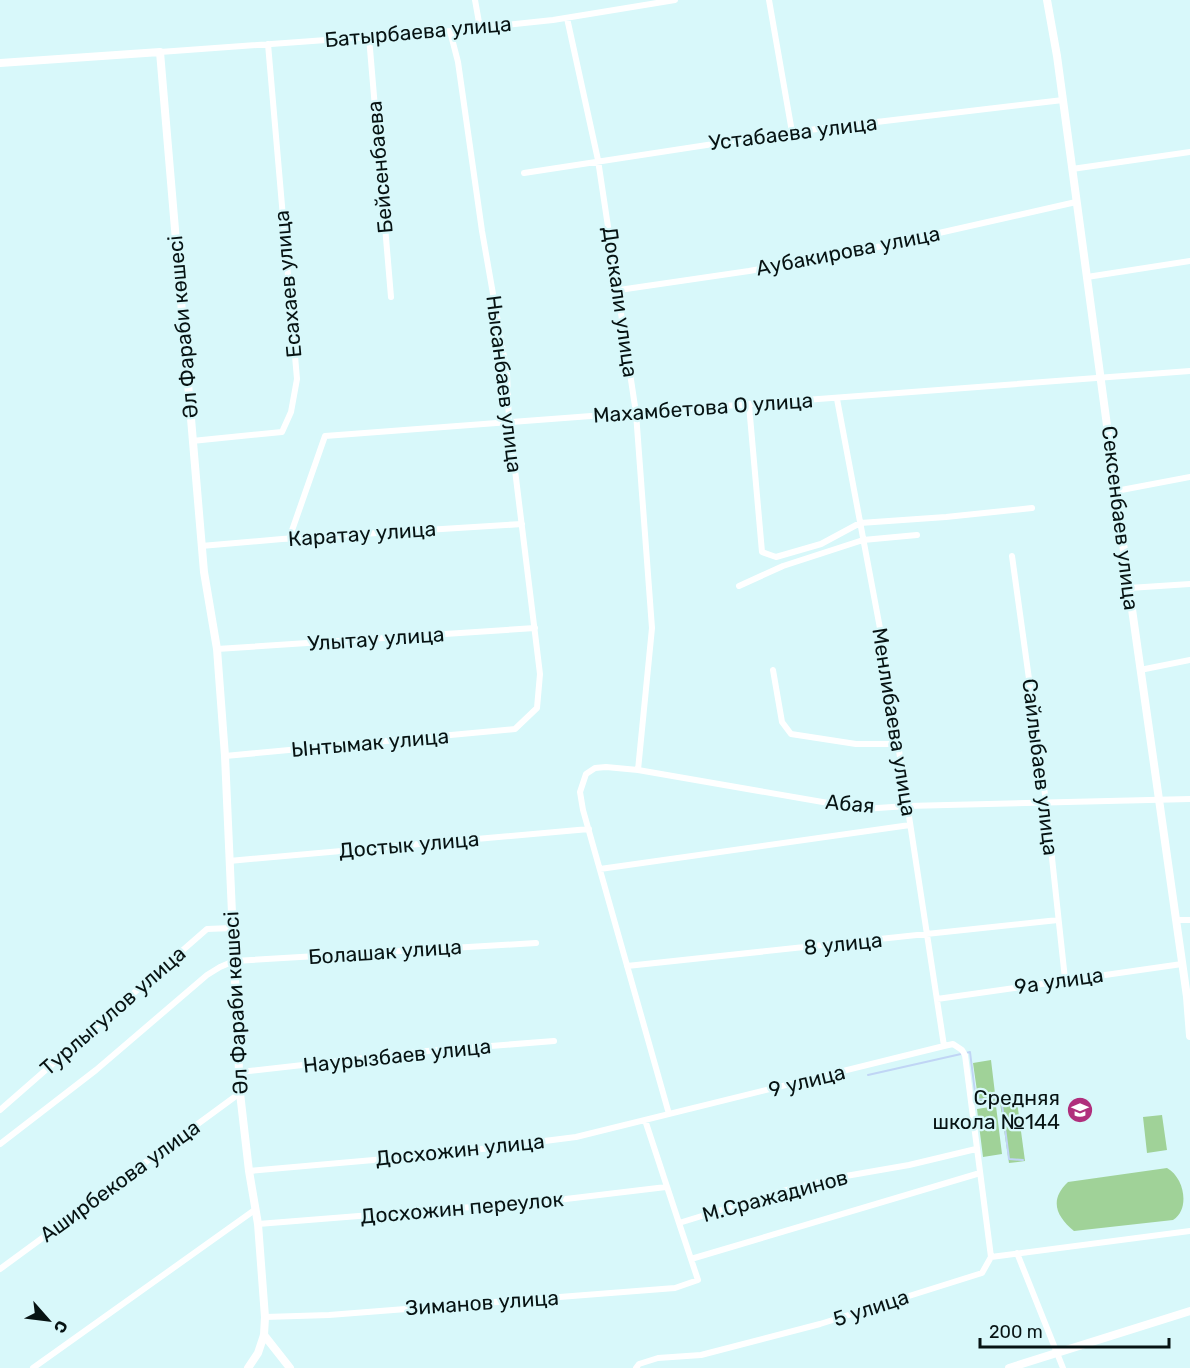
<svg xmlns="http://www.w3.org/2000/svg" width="1190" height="1368" viewBox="0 0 1190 1368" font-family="Rubik,sans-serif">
	<rect width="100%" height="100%" fill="#d8f8fa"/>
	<path fill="#a0d298" d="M991,1060L996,1102L979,1105L973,1063Z
		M1016,1094L1025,1161L1009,1163L999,1096Z
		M996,1106L1002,1154L983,1157L977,1109Z
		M1162,1115L1167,1150L1147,1153L1143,1117Z
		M1167,1168C1185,1178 1190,1210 1173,1220L1074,1231C1056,1216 1049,1200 1068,1182Z"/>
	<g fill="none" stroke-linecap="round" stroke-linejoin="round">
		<path stroke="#c0d5f5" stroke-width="2" d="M966,1053L970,1052L976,1100L1001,1097L1009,1159L1023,1160
			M868,1075L961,1054"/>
		<path stroke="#fff" stroke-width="6" d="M475,0L480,28
			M769,0L792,132
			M567,18L598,160L636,413L652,628L638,770
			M369,37L391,297
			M160,52L450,31L553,20L675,0
			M1072,169L1190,152
			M524,173L792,132L1063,100
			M1087,277L1190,261
			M619,290L749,271L877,247L1076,202
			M837,399L882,639L944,1046
			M749,405L762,552L776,557L821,544L860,523L946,517L1032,508
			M192,441L282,432L291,412L297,379L268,44
			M1116,491L1190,477
			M289,539L325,436L1190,371
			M201,546L282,539L522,524
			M1012,556L1046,802L1065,979
			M739,586L783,566L863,540L917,535
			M1129,588L1190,584
			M217,649L535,628
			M773,670L782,722L791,734L856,744H897
			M1140,670L1190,660
			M225,756L515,729L537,708L540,674L509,421L507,374L482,231L458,62L450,31
			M229,861L589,829
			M600,869L910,825
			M1176,920H1190
			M627,966L1058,920
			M937,999L1182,964
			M240,1072L427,1051L554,1041
			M0,1110L207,929L232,928
			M669,1114L583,810L580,792L586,774L595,768L606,767L638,770L863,809L907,806L1190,799
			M645,1120L679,1223L783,1191L840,1177L909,1165L976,1149
			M0,1144L96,1070L207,975L220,967L234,961L536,943
			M249,1171L442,1154L576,1137L944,1046L953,1044L962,1050L965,1055L991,1257L982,1273L820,1324L701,1355L658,1358L639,1364L636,1368
			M258,1224L549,1201L666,1187
			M1017,1253L1063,1368
			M991,1257L1190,1231
			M691,1259L980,1173
			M0,1269L240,1093
			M265,1317L329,1315L675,1288L698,1280L679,1223
			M33,1368L256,1209"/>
		<path stroke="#fff" stroke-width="8" d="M1047,0L1057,56L1129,588L1187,997L1190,1036
			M0,63L160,52L204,572L217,649L225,756L240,1093L249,1171L258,1224L265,1317L264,1335L258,1353L248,1368
			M264,1335L290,1368
			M1009,1368L1190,1311"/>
	</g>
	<defs>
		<g id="school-disc" transform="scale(1.35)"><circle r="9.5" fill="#b02f7c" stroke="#d8f8fa"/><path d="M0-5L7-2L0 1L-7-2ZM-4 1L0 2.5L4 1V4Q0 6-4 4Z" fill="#fff"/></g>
	</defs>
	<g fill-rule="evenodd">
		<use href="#school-disc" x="1080" y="1110"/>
	</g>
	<g text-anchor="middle" stroke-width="4.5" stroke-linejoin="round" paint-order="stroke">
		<g font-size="21" fill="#071313" stroke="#d8f8fa">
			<text transform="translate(418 32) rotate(-5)" y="7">Батырбаева улица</text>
			<text transform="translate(793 133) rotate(-7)" y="7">Устабаева улица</text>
			<text transform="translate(380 167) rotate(-95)" y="7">Бейсенбаева</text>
			<text transform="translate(848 251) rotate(-11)" y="7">Аубакирова улица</text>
			<text transform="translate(288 284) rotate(-95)" y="7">Есахаев улица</text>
			<text transform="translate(620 302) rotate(82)" y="7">Доскали улица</text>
			<text transform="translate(183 327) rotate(-95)" y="7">Әл Фараби көшесі</text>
			<text transform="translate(504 384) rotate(83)" y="7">Нысанбаев улица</text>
			<text transform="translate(703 408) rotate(-4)" y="7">Махамбетова О улица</text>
			<text transform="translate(1120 518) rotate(83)" y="7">Сексенбаев улица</text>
			<text transform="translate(362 534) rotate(-4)" y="7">Каратау улица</text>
			<text transform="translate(376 639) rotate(-4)" y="7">Улытау улица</text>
			<text transform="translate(894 722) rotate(81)" y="7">Менлибаева улица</text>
			<text transform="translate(370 743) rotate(-5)" y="7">Ынтымак улица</text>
			<text transform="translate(1040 767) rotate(83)" y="7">Сайлыбаев улица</text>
			<text transform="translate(850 804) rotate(5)" y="7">Абая</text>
			<text transform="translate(409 845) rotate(-5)" y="7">Достык улица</text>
			<text transform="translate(843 944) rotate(-6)" y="7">8 улица</text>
			<text transform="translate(385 952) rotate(-4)" y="7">Болашак улица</text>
			<text transform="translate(1059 981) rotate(-8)" y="7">9а улица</text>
			<text transform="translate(236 1003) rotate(-93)" y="7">Әл Фараби көшесі</text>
			<text transform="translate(113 1011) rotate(-41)" y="7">Турлыгулов улица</text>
			<text transform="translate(397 1056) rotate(-6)" y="7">Наурызбаев улица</text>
			<text transform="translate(807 1081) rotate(-14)" y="7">9 улица</text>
			<text transform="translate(460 1150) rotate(-6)" y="7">Досхожин улица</text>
			<text transform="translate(120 1181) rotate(-36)" y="7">Аширбекова улица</text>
			<text transform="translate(775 1196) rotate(-15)" y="7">М.Сражадинов</text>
			<text transform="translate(462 1208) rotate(-5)" y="7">Досхожин переулок</text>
			<text transform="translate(482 1303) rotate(-4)" y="7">Зиманов улица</text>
			<text transform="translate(871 1308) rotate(-18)" y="7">5 улица</text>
		</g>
		<g font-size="21" fill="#071313" stroke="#d8f8fa" text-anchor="end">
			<text x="1060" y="1105">Средняя<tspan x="1060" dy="24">школа №144</tspan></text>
		</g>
	</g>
	<g transform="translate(48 1320) rotate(118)" stroke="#d8f8fa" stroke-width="4.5" paint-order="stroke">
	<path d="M0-4.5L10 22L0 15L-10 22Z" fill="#071313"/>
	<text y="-9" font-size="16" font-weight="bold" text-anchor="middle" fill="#071313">С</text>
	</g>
	<path d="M980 1338v9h189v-9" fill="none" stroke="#071313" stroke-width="3"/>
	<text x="989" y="1338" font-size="18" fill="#071313" stroke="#d8f8fa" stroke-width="4.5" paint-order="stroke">200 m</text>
</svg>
